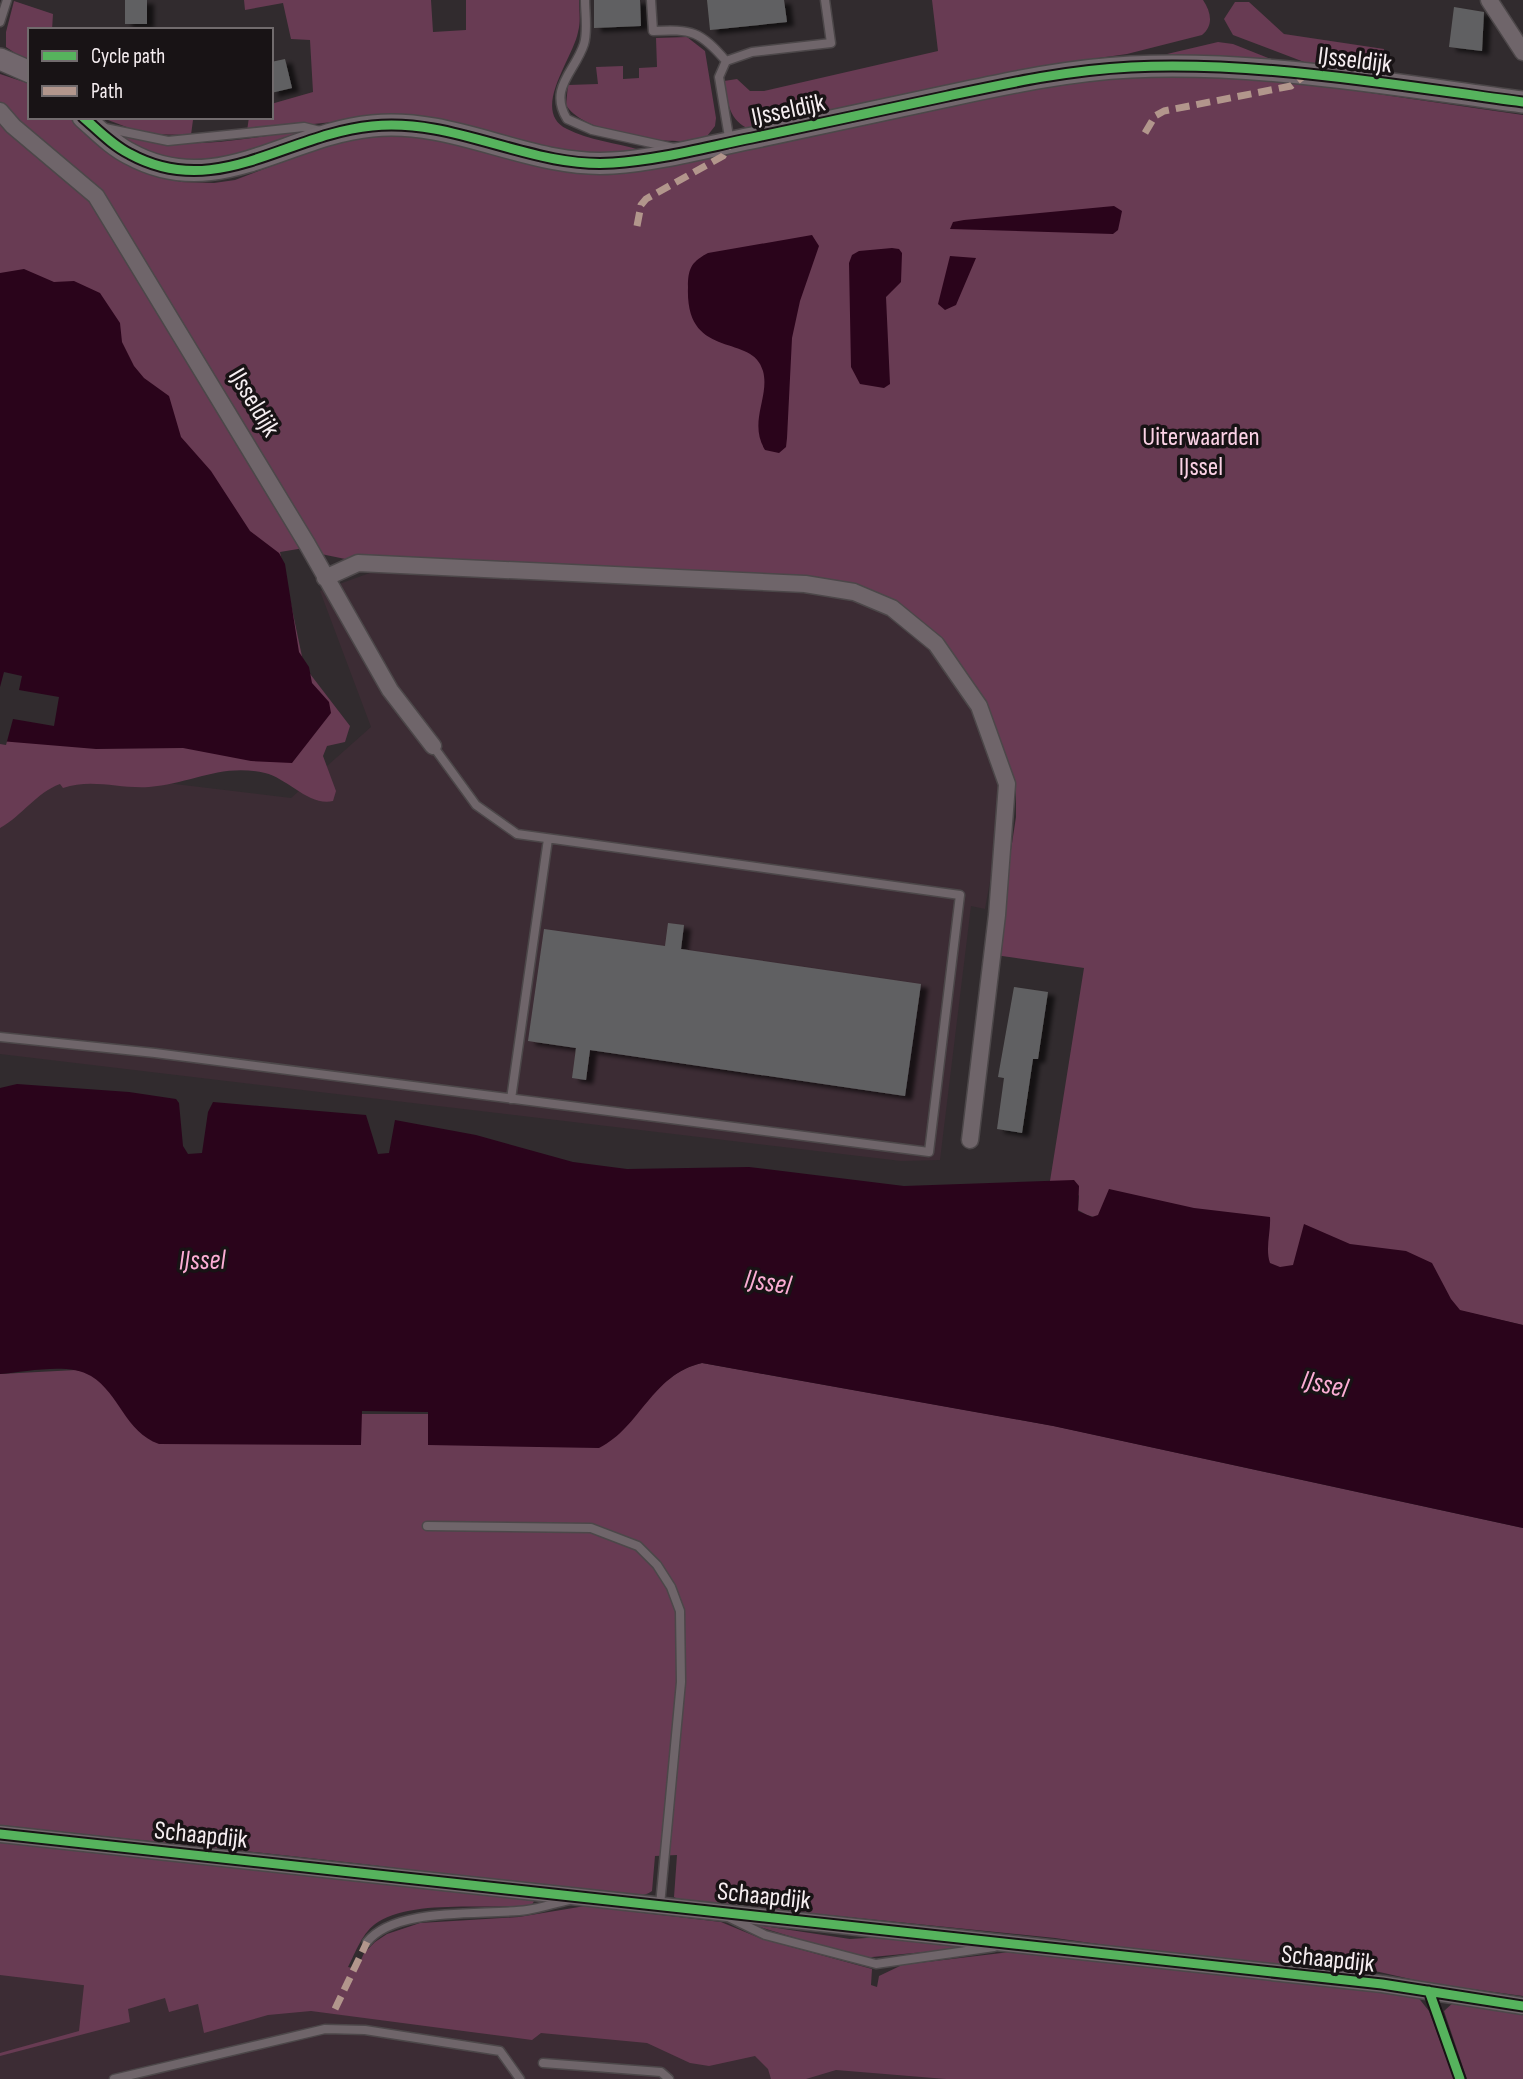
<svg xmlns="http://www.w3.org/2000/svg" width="1523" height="2079" viewBox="0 0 1523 2079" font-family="'Sofia Sans Condensed',sans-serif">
	<defs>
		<filter id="shadow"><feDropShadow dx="7" dy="4" stdDeviation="2" flood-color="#0009"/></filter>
	</defs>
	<rect width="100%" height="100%" fill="#312b2e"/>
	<path fill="#3c2c34" d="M378,570L830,592L872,604L928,641L974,710L1001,785L995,853L985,909L971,906L940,1160L901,1161L0,1054V763L291,798L371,727L320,591Z
		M0,1951L1076,2079H0Z"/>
	<path fill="#683b53" d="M244,0H431L433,32L466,30V0H579C579,10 581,22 578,32C573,59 530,111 567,129C588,140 617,143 640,150L614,155L567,152L431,118L399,115L247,131L249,117H271V104L313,92L310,40L291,39L283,3L245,10Z
		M932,0H1203C1211,12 1214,25 1202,35L1127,54L1049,65L751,130C728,120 728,103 724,81L737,79L750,91H764L938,51Z
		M14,1L53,14L52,30H30V63L6,47V32Z
		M1235,2H1249L1284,34L1384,49L1383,75L1312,65L1233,35L1224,19Z
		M687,37L705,51L716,118L715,126L704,140C672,145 584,135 566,105L568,85L598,84L596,67L623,66V79L639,78V68L657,67L656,38Z
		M1218,42L1233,44L1273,60L1167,54Z
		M0,74L30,84V117H72L105,148L144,172L181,182L214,183L235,180L336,142L386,134L435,137L557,167L1128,74L1259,77L1523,115V1325L1276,1269L1087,1215L1078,1210L1079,1196L1075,1191L1050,1181L1084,968L995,955L1016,817V788L1005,756L951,655L866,591L355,561L321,554L316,546L280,552L304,666L350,726L345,742L327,746L323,756L336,791L333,801C310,807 287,778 265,773C220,763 191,784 149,787C119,789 92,778 63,788L60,784C36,793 23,815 0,828Z
		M100,117L193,120L191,135L145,134Z
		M300,131L302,133L213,163L149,154L116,134C177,152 238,140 300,131Z
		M702,1363L1054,1426L1523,1528V1996L1428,1983L1375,1971L1205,1959L1055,1938L680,1900L674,1897L677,1855L655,1856L652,1891C636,1906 527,1885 501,1882C335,1858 167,1844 0,1825V1374L76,1370L357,1414H635C656,1391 671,1370 702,1363Z
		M0,1840L534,1901L532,1905C489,1910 414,1899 378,1922C362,1932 356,1952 348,1967L357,1969L364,1953L375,1942L387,1934L420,1923L519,1917L585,1906L721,1922L762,1939L872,1969L871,1985L877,1987L879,1976L902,1965L1018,1951L1417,1996L1429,2011L1454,2079H946L836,2070L806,2079H771L768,2069L755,2056L709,2066L690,2063L647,2043L541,2033L532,2040L311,2011L268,2015L204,2033L198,2004L169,2012L165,1998L128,2009L130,2022L0,2056V2053L79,2031L84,1985L107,1988L0,1975Z
		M750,1924L850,1939L882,1937L976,1947L862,1958Z
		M1455,2001L1523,2015V2079H1467L1444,2011Z"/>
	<path fill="#2a041b" d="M1114,206L1122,211L1118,230L1113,234L950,229L953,222L964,220Z
		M812,235L819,246L800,301L792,338L787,438L786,447L779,453L765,450C748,422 770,397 763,371C753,332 685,362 688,287C688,269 691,262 708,253Z
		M892,248L899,249L902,253L901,282L886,297L890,384L884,388L860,384L851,367L849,263L852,255L859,251Z
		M950,256L976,258L956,305L945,310L938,304Z
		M24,269L54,282L74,281L100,293L120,323L122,342L134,366L144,378L169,396L181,437L211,471L250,531L279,553L285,564L299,652L309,667L312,683L329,702L331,713L292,763L251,761L183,748L96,749L0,741V273Z
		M17,1084L129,1092L176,1099L179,1103L183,1146L188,1154L202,1153L208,1112L213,1102L366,1115L378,1154L389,1153L395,1120L476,1135L573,1162L627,1169L749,1167L904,1186L1074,1180L1079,1186L1078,1211L1092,1217L1098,1215L1109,1189L1194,1208L1270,1217C1271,1232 1265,1248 1270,1263L1280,1267L1293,1265L1304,1224L1350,1244L1406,1251L1432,1263L1451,1299L1460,1310L1523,1325V1528L1053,1426L702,1363C651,1375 641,1427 599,1448L428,1445V1412L362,1411L361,1445L159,1444C125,1432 120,1394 91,1376C68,1362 26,1372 0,1374V1088Z"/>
	<path fill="#312b2e" d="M4,672L22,676L19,690L59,697L54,726L13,719L6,745L0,744V687Z"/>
	<path fill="#616162" filter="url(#shadow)" d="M125,0H147V24H125Z
		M594,0H640L641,26L594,28Z
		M707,0H784L787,22L710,30Z
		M1454,7L1484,12L1482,51L1449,47Z
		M285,59L292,88L271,93V62Z
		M668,923L684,925L681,949L921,984L905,1096L590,1050L586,1080L572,1078L576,1048L528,1041L544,929L665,946Z
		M1014,987L1048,992L1038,1059H1033L1022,1133L997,1129L1004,1078L998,1077Z"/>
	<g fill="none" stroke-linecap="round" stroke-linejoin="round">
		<g stroke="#4c4749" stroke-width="11">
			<path id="lane" d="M585,0C585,13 588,31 584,44C575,72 548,88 567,119L592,130L674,148
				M651,0L653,31C692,29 700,31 726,61
				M0,22L7,0
				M105,128L168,141L304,127L320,131
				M730,143L719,77L726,61L752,52L831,43L825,0
				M0,1037L155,1053L929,1152L960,895L517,834L476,805L433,746
				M511,1099L548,839
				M427,1526L591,1528L638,1546L657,1565L671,1587L680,1611L681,1682L660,1905
				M726,1916L765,1935L876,1964L994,1947
				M367,1942C396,1906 484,1916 527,1910C541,1908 555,1903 569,1900
				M543,2063L661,2072L669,2079
				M114,2079L325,2029L365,2030L500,2051L520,2079"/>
		</g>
		<g stroke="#4c4749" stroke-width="19">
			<path id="street" d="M1489,0L1523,52
				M0,111L13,126L96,196L307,544L390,690L433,746
				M325,578L358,563L805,584L854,592L892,608L936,644L979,706L1007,784L997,915L970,1140
				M0,1834L1382,1984L1523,2006"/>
		</g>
		<g stroke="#4c4749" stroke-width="24">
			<path id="secondary" d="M0,59L30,72
				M83,117C98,130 112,145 130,154C216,201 287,134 372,126C455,117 531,169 613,163C659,160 707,147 752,138C817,124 883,110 948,96C1009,83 1069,70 1131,67C1262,61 1394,85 1523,102"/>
		</g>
		<use href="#lane" stroke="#6f656a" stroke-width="8"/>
		<use href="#street" stroke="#6f656a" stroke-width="16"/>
		<use href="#secondary" stroke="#72676d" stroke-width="21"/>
		<path stroke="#b2968c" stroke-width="7" stroke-dasharray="14 7" stroke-linecap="butt" d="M1145,133L1155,116L1164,111L1291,86L1306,74
			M637,226L641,205L646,199L723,156L730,143
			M335,2009L367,1942"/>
		<g stroke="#181315" stroke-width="13">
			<path id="cycleway" d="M83,117C98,130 112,145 130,154C216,201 287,134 372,126C455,117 531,169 613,163C659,160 707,147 752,138C817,124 883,110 948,96C1009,83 1069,70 1131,67C1262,61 1394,85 1523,102
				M0,1834L1382,1984L1523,2006
				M1429,1991L1460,2079"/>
		</g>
		<use href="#cycleway" stroke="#56b35d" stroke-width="9"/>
	</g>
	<g text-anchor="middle" stroke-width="7" stroke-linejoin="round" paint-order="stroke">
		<g font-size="26" fill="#f6eef1" stroke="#181315">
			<text transform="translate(1355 59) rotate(7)" y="9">IJsseldijk</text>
			<text transform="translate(788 109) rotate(-12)" y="9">IJsseldijk</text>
			<text transform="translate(255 402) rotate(59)" y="9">IJsseldijk</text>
			<text transform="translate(201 1834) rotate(6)" y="9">Schaapdijk</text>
			<text transform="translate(764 1895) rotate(6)" y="9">Schaapdijk</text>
			<text transform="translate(1328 1958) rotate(6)" y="9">Schaapdijk</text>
		</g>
		<g font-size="26" fill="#fbd2e5" stroke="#181315">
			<text x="1201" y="445">Uiterwaarden<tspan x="1201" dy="30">IJssel</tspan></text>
		</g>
		<g font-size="28" font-style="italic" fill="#fbadd4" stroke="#181315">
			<text transform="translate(202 1259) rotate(-1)" y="10">IJssel</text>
			<text transform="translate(768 1281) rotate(9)" y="10">IJssel</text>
			<text transform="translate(1325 1383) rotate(12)" y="10">IJssel</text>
		</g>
	</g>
	<rect x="28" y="28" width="245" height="91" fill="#181315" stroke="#716b6d" stroke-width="2"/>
	<rect x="42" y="51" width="35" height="10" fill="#56b35d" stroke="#716b6d" stroke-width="2"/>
	<text x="91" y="63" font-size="21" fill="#f6eef1">Cycle path</text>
	<rect x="42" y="86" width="35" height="10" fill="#b2968c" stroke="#716b6d" stroke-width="2"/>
	<text x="91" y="98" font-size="21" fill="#f6eef1">Path</text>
</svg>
